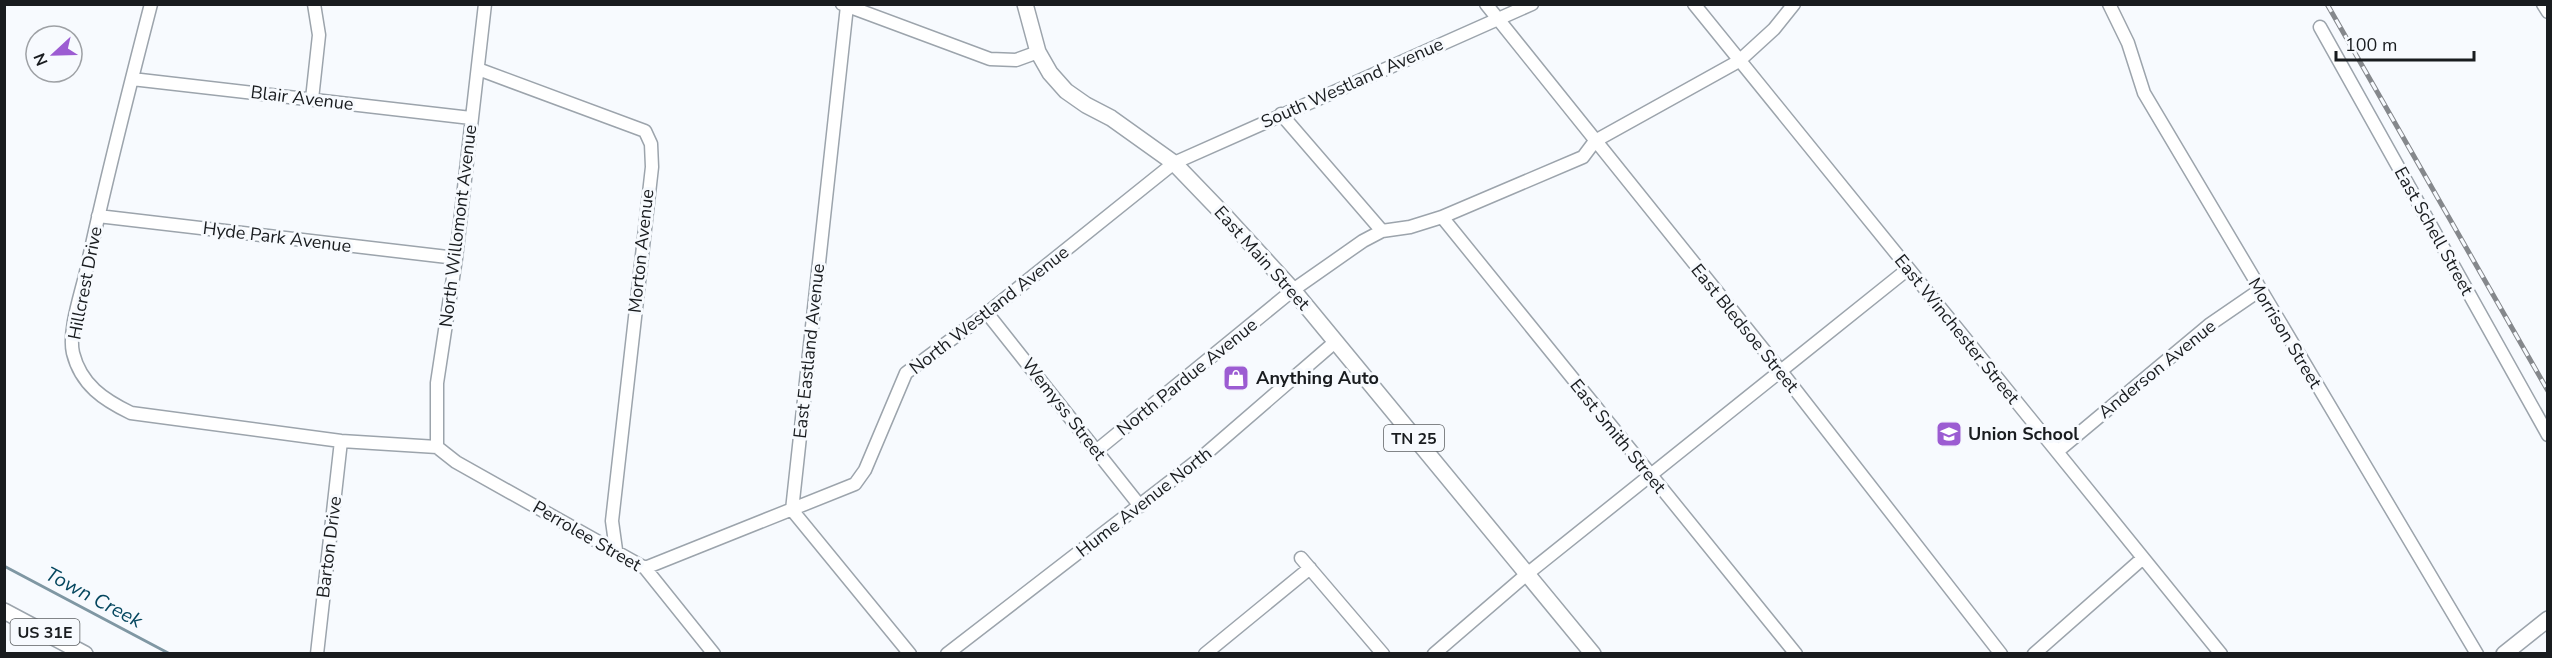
<svg xmlns="http://www.w3.org/2000/svg" width="2552" height="658" viewBox="0 0 2552 658" font-family="'Nunito Sans',sans-serif">
	<rect width="100%" height="100%" fill="#f7fafe"/>
	<g fill="none" stroke-linecap="round" stroke-linejoin="round">
		<path stroke="#7f97a3" stroke-width="3" d="M4,566L170,654"/>
		<g stroke="#9ca4ac" stroke-width="15">
			<path id="minor" d="M151,4C128,93 105,182 86,272C81,294 68,331 73,353C81,385 104,400 131,413L341,441L437,447
				M842,4L990,59L1016,60L1038,52
				M1486,4L1780,370L2001,654
				M1694,4L2221,654
				M2109,4L2128,43L2144,93L2477,654
				M2543,4L2548,12
				M847,6L792,510L910,654
				M2320,27L2548,435
				M478,69L645,131L651,144L652,167L612,521L616,550
				M132,79L471,118
				M312,99L319,35L314,4
				M1281,114L1382,231
				M98,216L456,258
				M1442,217L1796,654
				M987,313L1140,506
				M437,447V383L456,258L485,4
				M437,447L456,462L645,568L714,654
				M1096,451L1293,290L1363,241L1382,231L1410,227L1442,217L1583,157L1595,141L1739,61L1774,29L1794,4
				M2058,451L2209,325L2260,290
				M1301,558L1383,654
				M645,568L855,484L865,470L906,373L987,313L1174,163L1532,4
				M317,654L341,441
				M947,654L1202,457L1335,342
				M1205,654L1310,568
				M1434,654L1527,574L1908,269
				M2034,654L2143,558"/>
		</g>
		<g stroke="#9ca4ac" stroke-width="18">
			<path id="major" d="M1025,4L1038,52L1050,73L1066,91L1086,105L1111,118L1174,163L1227,218L1293,290L1593,654
				M4,611L85,654
				M2504,654L2548,619"/>
		</g>
		<use href="#minor" stroke="#fff" stroke-width="12"/>
		<use href="#major" stroke="#fff" stroke-width="15"/>
		<g stroke="#85888c" stroke-width="5">
			<path id="rail" d="M2327,4L2548,391"/>
		</g>
		<use href="#rail" stroke="#f7fafe" stroke-width="3" stroke-dasharray="9" stroke-linecap="butt"/>
	</g>
	<defs>
		<g id="shop-square" transform="scale(1.35)"><rect x="-9" y="-9" width="18" height="18" rx="4" fill="#9c5cd2" stroke="#f7fafe"/><path d="M-5-2.5h2.3a2.7 3.5 0 0 1 5.4 0H5L5.5 6h-11ZM-1.5-2.5h3a1.5 2.3 0 0 0-3 0Z" fill="#fff"/></g>
		<g id="school-square" transform="scale(1.35)"><rect x="-9" y="-9" width="18" height="18" rx="4" fill="#9c5cd2" stroke="#f7fafe"/><path d="M0-5L7-2L0 1L-7-2ZM-4 1L0 2.5L4 1V4Q0 6-4 4Z" fill="#fff"/></g>
	</defs>
	<g fill-rule="evenodd">
		<use href="#shop-square" x="1236" y="378"/>
		<use href="#school-square" x="1949" y="434"/>
	</g>
	<g text-anchor="middle" stroke-width="6" stroke-linejoin="round" paint-order="stroke">
		<g fill="#f7fafe" stroke="#5c5f62" stroke-width="1.5">
			<rect x="1384" y="425" width="60" height="26" rx="4.5"/>
			<rect x="10.5" y="619" width="69" height="26" rx="4.5"/>
		</g>
		<g font-size="16" font-weight="bold" fill="#191c1f">
			<text x="1414" y="444">TN 25</text>
			<text x="45" y="638">US 31E</text>
		</g>
		<g font-size="18" fill="#191c1f" stroke="#f7fafe">
			<text transform="translate(1352 83) rotate(-24)" y="6">South Westland Avenue</text>
			<text transform="translate(302 98) rotate(7)" y="6">Blair Avenue</text>
			<text transform="translate(458 226) rotate(-83)" y="6">North Willomont Avenue</text>
			<text transform="translate(2434 231) rotate(61)" y="6">East Schell Street</text>
			<text transform="translate(277 237) rotate(7)" y="6">Hyde Park Avenue</text>
			<text transform="translate(641 251) rotate(-84)" y="6">Morton Avenue</text>
			<text transform="translate(1262 258) rotate(48)" y="6">East Main Street</text>
			<text transform="translate(85 283) rotate(-79)" y="6">Hillcrest Drive</text>
			<text transform="translate(989 310) rotate(-38)" y="6">North Westland Avenue</text>
			<text transform="translate(1745 328) rotate(51)" y="6">East Bledsoe Street</text>
			<text transform="translate(1957 329) rotate(51)" y="6">East Winchester Street</text>
			<text transform="translate(2285 333) rotate(59)" y="6">Morrison Street</text>
			<text transform="translate(809 351) rotate(-84)" y="6">East Eastland Avenue</text>
			<text transform="translate(2157 369) rotate(-39)" y="6">Anderson Avenue</text>
			<text transform="translate(1187 377) rotate(-39)" y="6">North Pardue Avenue</text>
			<text transform="translate(1064 409) rotate(52)" y="6">Wemyss Street</text>
			<text transform="translate(1618 436) rotate(51)" y="6">East Smith Street</text>
			<text transform="translate(1144 502) rotate(-38)" y="6">Hume Avenue North</text>
			<text transform="translate(587 536) rotate(30)" y="6">Perrolee Street</text>
			<text transform="translate(329 547) rotate(-83)" y="6">Barton Drive</text>
		</g>
		<g font-size="18" font-weight="bold" fill="#191c1f" stroke="#f7fafe" text-anchor="start">
			<text x="1256" y="384">Anything Auto</text>
			<text x="1968" y="440">Union School</text>
		</g>
		<g font-size="20" font-style="italic" fill="#05475f" stroke="#f7fafe">
			<text transform="translate(94 597) rotate(28)" y="7">Town Creek</text>
		</g>
	</g>
	<rect width="2552" height="658" fill="none" stroke="#191c1f" stroke-width="12"/>
	<g transform="translate(54 54) rotate(248)"><circle r="28" fill="#f7fafe" stroke="#9ea1a5" stroke-width="1.5"/>
	<path d="M0-4.5L10 22L0 15L-10 22Z" fill="#9c5cd2"/>
	<text y="-9" font-size="16" font-weight="bold" text-anchor="middle" fill="#191c1f">N</text>
	</g>
	<path d="M2336 51v9h138v-9" fill="none" stroke="#191c1f" stroke-width="3"/>
	<text x="2345" y="51" font-size="18" fill="#191c1f" stroke="#f7fafe" stroke-width="4.5" paint-order="stroke">100 m</text>
</svg>
